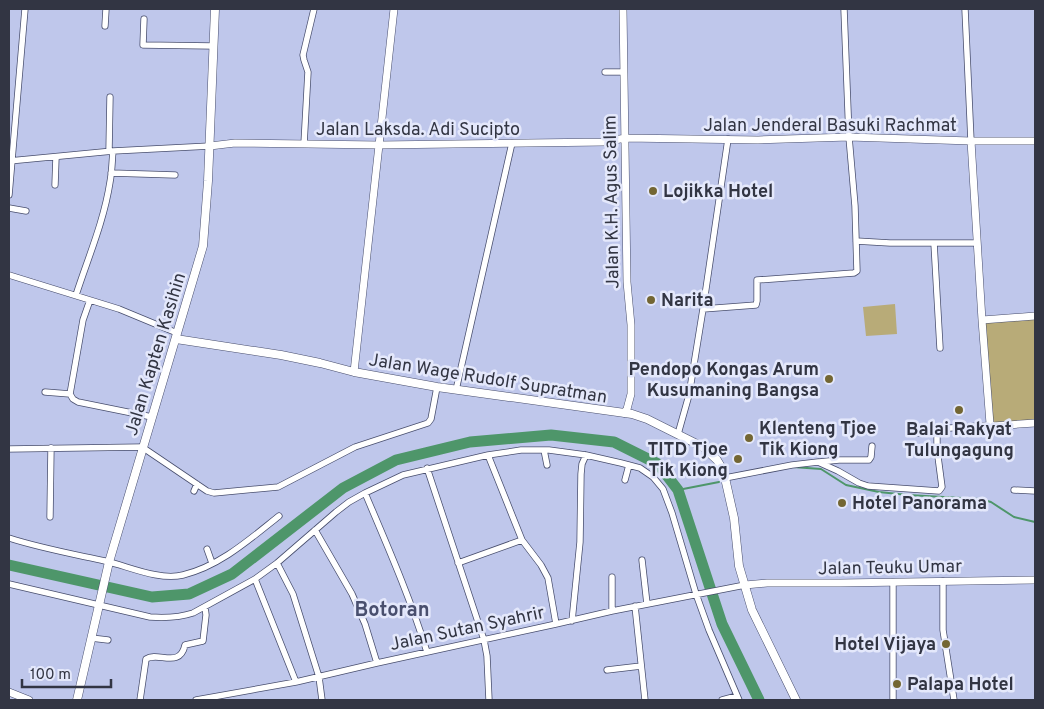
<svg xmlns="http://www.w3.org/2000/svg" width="1044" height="709" viewBox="0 0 1044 709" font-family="Overpass,sans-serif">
	<rect width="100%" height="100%" fill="#bfc7eb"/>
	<path fill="#b8ab78" d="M895,304L897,334L866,336L863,307Z
		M1035,319V422L995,424L991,422L985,323Z"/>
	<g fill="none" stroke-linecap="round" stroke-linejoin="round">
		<path stroke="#4e966a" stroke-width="2" d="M793,467L821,469L846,485L879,492L908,495L979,499L991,502L1014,517L1035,522
			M678,490L719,482"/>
		<path stroke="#4e966a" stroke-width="11" d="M9,565L152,597L189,594L232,574L343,488L396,460L470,442L551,435L614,442L658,464L678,490L722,624L759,700"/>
		<g stroke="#484e6d" stroke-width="7">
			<path id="minor" d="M965,9L971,141
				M144,19L143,45L213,46
				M105,26L106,9
				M605,72H624
				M304,144L308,72L304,60L303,55L314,9
				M109,151L110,97
				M9,161L113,151L210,146
				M111,173L175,175
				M55,185L56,157
				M9,195L25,9
				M9,208L26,211
				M856,241L890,243H977
				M934,243L940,348
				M9,275L119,309L177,333
				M76,295C88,258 104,221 110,182C112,172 112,161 113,151
				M90,300L83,320L70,394L73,399L78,402L152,417
				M703,309L756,305L757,301V280L854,273L857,271L855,206L849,137L844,9
				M456,390L512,143
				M45,392L70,394
				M918,433H937
				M678,434L689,395L703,309L728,139
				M9,449L142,447L207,491L214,493L278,487L355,447L428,423L431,419L437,387
				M544,450L547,465
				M488,455L522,540L541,565L548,578L556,624
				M819,462L839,460H869L871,457L872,446
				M427,468L484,640L487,656L489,700
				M725,478L792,465L818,462L838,471L859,483L868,486L939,491L942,487L937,449V429L991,425
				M625,480L629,465
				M1014,490L1035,491
				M194,491L197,484
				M365,493C387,545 410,597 427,652
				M50,517L51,448
				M315,530L352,594L365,624L377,663
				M9,538C40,548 73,554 105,561C128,566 159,581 183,575C220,566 250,539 279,516
				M207,549L212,563
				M642,560L647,604
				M277,563L293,594L319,677L322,700
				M458,563L522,540
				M255,579L296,682
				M943,581V630L954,700
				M9,584L150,617C165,618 178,618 193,613L255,579L277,563L336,512L349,502L365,493L403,475L488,455L521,450H549L586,455L621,463L640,468L653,477L663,489L672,513L696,594L709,630L739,700
				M635,606L645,700
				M612,611V577
				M572,621L580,542L581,474L582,464L586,455
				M91,638L108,640
				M607,670L641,666
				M140,700L146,659C158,651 180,669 185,645L203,641L206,615L205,607
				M196,700L296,682L377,663L556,624L612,611L745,585
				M722,700L737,696
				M893,700V582"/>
		</g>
		<g stroke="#484e6d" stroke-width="8">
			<path id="tertiary" d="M623,9L627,282L631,325V394L627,409L624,413
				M971,141L982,320
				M210,146L235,143L379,145L605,142L625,138L758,140L849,137L971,141H1035
				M1035,316L982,320L990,424L993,426L1035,423
				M354,372L394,9
				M745,585L767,583H840L1035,580
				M9,692L29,700"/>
		</g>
		<g stroke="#484e6d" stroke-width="9">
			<path id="secondary" d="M176,339L281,355L320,363L354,372L437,387L632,414L647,419L703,447L717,460L720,465L725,478L734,518L739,566L752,610L796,700
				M77,700L109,562L203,246L208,181L215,9"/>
		</g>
		<use href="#minor" stroke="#fff" stroke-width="5.5"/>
		<use href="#tertiary" stroke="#fff" stroke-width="7"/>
		<use href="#secondary" stroke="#fff" stroke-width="8"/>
	</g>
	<g fill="#736633" stroke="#e4e8fb" stroke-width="2">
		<circle cx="653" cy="191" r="5"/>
		<circle cx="651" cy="300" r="5"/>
		<circle cx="829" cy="379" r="5"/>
		<circle cx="959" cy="410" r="5"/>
		<circle cx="749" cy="438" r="5"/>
		<circle cx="738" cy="459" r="5"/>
		<circle cx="842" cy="503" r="5"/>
		<circle cx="946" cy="644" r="5"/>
		<circle cx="897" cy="684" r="5"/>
	</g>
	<g text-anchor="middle" stroke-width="5" stroke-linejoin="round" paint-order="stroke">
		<g font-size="18" fill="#323543" stroke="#e4e8fb">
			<text x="830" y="131">Jalan Jenderal Basuki Rachmat</text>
			<text x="418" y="135">Jalan Laksda. Adi Sucipto</text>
			<text transform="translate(611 202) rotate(-91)" y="6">Jalan K.H. Agus Salim</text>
			<text transform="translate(155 354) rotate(-73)" y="6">Jalan Kapten Kasihin</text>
			<text transform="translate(488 378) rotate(9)" y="6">Jalan Wage Rudolf Supratman</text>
			<text transform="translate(890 567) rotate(-1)" y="6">Jalan Teuku Umar</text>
			<text transform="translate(467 628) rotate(-12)" y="6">Jalan Sutan Syahrir</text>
		</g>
		<g font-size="18" font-weight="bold" fill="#323543" stroke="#e4e8fb" text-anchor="start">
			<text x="663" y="197">Lojikka Hotel</text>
			<text x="661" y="306">Narita</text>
			<text x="819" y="375" text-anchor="end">Pendopo Kongas Arum<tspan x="819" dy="21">Kusumaning Bangsa</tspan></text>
			<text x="759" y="434">Klenteng Tjoe<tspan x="759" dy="21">Tik Kiong</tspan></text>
			<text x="959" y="435" text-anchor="middle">Balai Rakyat<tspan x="959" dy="21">Tulungagung</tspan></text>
			<text x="728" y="455" text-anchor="end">TITD Tjoe<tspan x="728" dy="21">Tik Kiong</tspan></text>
			<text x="852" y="509">Hotel Panorama</text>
			<text x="936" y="650" text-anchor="end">Hotel Vijaya</text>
			<text x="907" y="690">Palapa Hotel</text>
		</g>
		<g font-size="20" font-weight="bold" fill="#494f6e" stroke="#e4e8fb">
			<text x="392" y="616">Botoran</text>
		</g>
	</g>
	<rect width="1044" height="709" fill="none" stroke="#323543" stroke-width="20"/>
	<path d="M22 679v8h89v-8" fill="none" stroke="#323543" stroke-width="2.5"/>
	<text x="30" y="679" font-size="15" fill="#323543" stroke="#e4e8fb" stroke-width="4" paint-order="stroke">100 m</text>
</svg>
